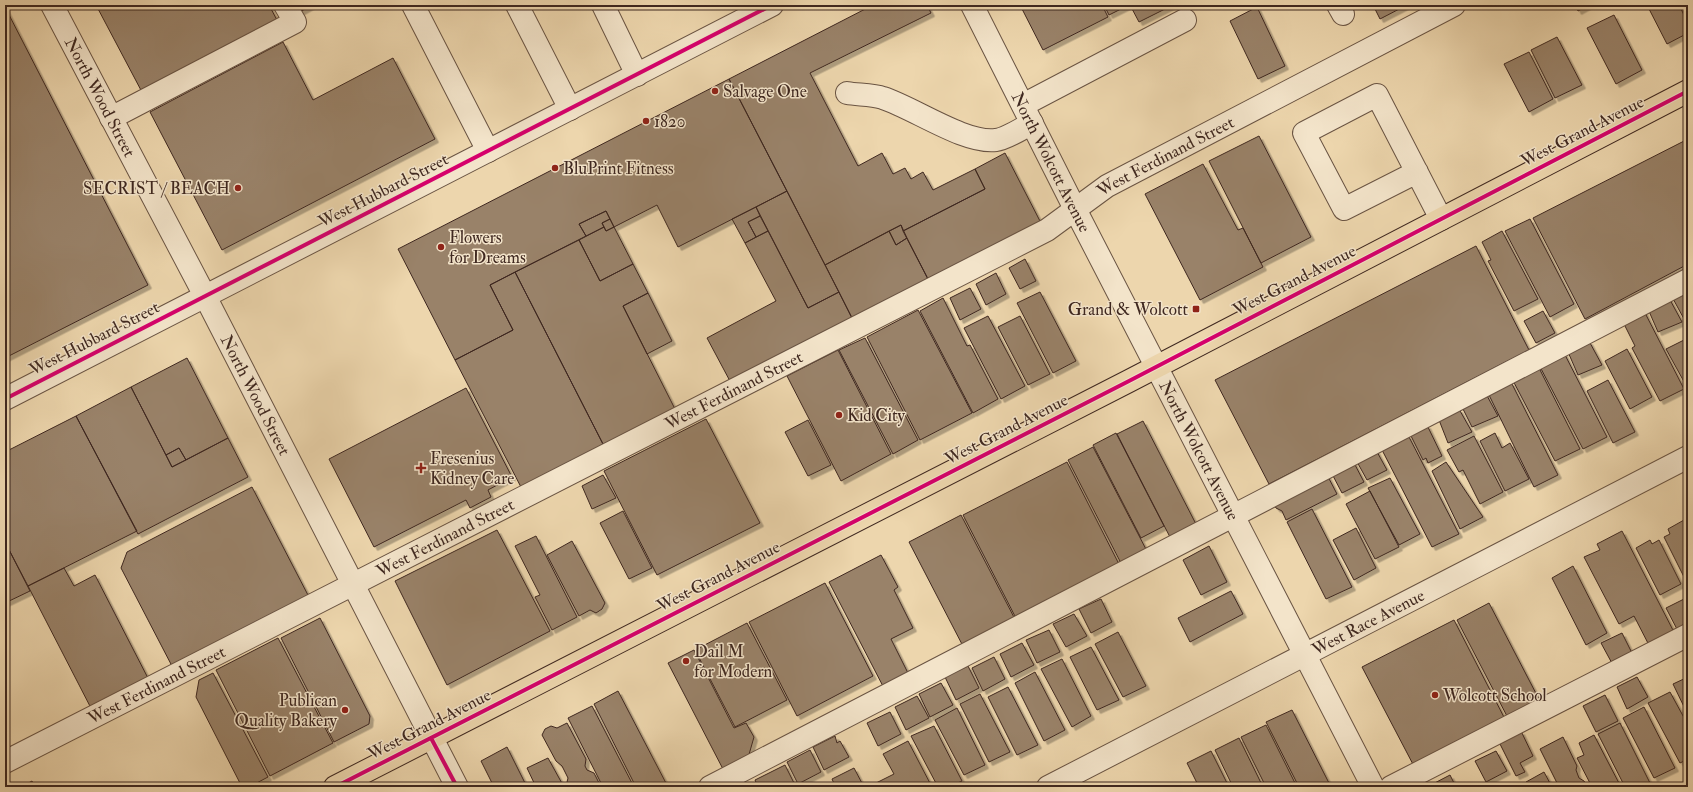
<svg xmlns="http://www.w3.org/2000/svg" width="1693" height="792" viewBox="0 0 1693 792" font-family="'IM FELL Double Pica',serif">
	<defs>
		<filter id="shadow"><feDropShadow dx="3.5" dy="3.5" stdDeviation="0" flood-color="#0004"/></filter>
	</defs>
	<rect width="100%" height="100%" fill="#edd6ad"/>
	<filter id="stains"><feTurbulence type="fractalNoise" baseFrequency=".005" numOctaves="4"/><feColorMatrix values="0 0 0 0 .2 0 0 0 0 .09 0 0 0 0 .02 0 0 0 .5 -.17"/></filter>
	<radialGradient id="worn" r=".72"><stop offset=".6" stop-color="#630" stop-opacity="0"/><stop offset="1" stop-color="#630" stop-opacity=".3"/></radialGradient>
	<path fill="#998269" stroke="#3f2820" filter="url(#shadow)" d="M96,5H269L278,22L143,94Z
		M294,5H312L298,13Z
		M873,5H927L931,13L810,73L858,166L882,153L893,174L905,168L911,179L923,172L933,190L975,169L985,189L903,231L901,225L825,265L729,79Z
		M1020,5H1102L1108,17L1043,50Z
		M1104,5H1129L1109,15Z
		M1130,5H1173L1139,22Z
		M1373,5H1407L1380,19Z
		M1575,5H1589L1578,11Z
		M1647,5H1679L1688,23V33L1667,44Z
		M1682,5H1688V17Z
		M5,7L148,285L5,358Z
		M1257,7L1285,66L1258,79L1230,21Z
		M1614,15L1642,70L1616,84L1587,28Z
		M1557,37L1582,85L1555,98L1531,50Z
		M283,42L313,100L393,58L435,139L222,250L150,112Z
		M1529,52L1553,99L1529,112L1504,64Z
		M729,79L787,191L678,247L657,205L614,227L606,211L579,224L586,236L490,285L513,330L455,360L398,249Z
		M1259,136L1311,237L1261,263L1209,161Z
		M1688,139V264L1585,319L1533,218Z
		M1005,153L1041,223L929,281L903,231L985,189L975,169Z
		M1203,164L1238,230L1243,228L1263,267L1200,300L1145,194Z
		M787,191L839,292L808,308L756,207Z
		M756,207L760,216L748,222L756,237L745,243L732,219Z
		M606,211L610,219L602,223L604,227L586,236L579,224Z
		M760,216L768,231L756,237L748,222Z
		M610,219L614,227L606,231L602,223Z
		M1530,219L1574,304L1550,317L1505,231Z
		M901,225L907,238L896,245L889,231Z
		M604,227L606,231L614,227L633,264L600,281L579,240Z
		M768,231L808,308L839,292L853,320L731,383L707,338L776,301L745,243Z
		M889,231L896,245L907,238L929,281L853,320L825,265Z
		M1502,231L1538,299L1514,311L1488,261L1491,260L1482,242Z
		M579,240L600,281L633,264L648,293L623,306L675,409L604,446L515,272Z
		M1476,246L1529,350L1269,484L1215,380Z
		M1025,259L1036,281L1020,289L1009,268Z
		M515,272L604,446L522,489L455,360L513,330L490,285Z
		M996,273L1006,294L986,305L976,284Z
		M1688,287V317L1684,319L1671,295Z
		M970,288L981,309L960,320L950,298Z
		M1040,292L1076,361L1053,373L1017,303Z
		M648,293L672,341L647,354L623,306Z
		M943,298L967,346L970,345L998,399L973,413L920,311Z
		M1669,298L1682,322L1658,332L1648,309Z
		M1643,309L1684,389L1660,401L1632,348L1635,346L1622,320Z
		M918,310L972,413L920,440L867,337Z
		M1543,311L1555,333L1536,343L1524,321Z
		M988,316L1025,386L1001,399L964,328Z
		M1020,316L1050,374L1028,385L998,327Z
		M865,338L918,440L893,454L839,350Z
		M1688,338V389L1666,349Z
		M1589,341L1602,365L1578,375L1568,352Z
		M1562,349L1607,437L1583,449L1538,363Z
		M1627,349L1652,397L1630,409L1605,361Z
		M838,350L891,454L841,481L787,376Z
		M187,358L228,438L186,460L179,448L166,455L131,387Z
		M1536,362L1580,449L1555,461L1510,375Z
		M1608,380L1635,432L1613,443L1587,391Z
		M1511,382L1558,475L1534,487L1488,393Z
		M131,387L172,467L228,438L248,477L138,534L76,416Z
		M466,388L512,477L488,490L491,497L470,508L466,500L374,547L329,459Z
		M1485,392L1498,416L1472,427L1461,405Z
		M1459,409L1472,432L1448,443L1439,420Z
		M76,416L137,531L28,586L5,542V452Z
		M706,419L760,523L657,575L604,471Z
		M808,420L831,465L808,476L785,432Z
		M1143,421L1197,526L1171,539L1117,434Z
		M1427,425L1442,456L1428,463L1426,458L1423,460L1410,434Z
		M1116,433L1164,526L1141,538L1093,445Z
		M1495,433L1502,448L1510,443L1529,479L1505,491L1480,441Z
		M1408,435L1459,534L1432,547L1381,448Z
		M1474,436L1503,492L1480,504L1463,470L1459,472L1447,450Z
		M1093,447L1149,555L1124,569L1068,460Z
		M179,448L186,460L172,467L166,455Z
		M1376,450L1387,470L1367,480L1356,460Z
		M1353,461L1364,482L1342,493L1331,472Z
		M1067,462L1122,570L1019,624L963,515Z
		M1446,462L1483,517L1460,529L1432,471Z
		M1324,469L1337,494L1286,520L1282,511L1276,508L1272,502Z
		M603,475L616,498L592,509L582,486Z
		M1390,478L1420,534L1399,545L1368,488Z
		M252,487L309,597L173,668L121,568L127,552Z
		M1370,491L1399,547L1375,559L1346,504Z
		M1312,509L1352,587L1326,599L1287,522Z
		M623,511L652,568L629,579L600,523Z
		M961,515L1017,623L965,650L909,542Z
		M1684,520L1688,529V580L1686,581L1664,537L1670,534L1668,529Z
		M1356,528L1376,568L1354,580L1333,540Z
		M497,530L550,631L447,685L395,581Z
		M1622,531L1676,636L1651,649L1634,616L1619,624L1584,557L1600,550L1597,544Z
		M536,536L577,617L552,630L535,597L540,595L515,546Z
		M1650,540L1652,544L1659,540L1681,584L1660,595L1636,548Z
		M572,541L605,603L602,609L596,613L590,610L579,616L547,555Z
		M5,542L30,591L5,603Z
		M1209,546L1227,582L1201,595L1183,560Z
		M881,555L898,587L894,590L913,628L891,639L911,679L886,692L829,582Z
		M1573,566L1607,633L1586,645L1552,578Z
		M64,568L74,586L95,575L150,682L93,712L28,586Z
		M825,583L873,676L797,716L749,622Z
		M1231,591L1243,614L1190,642L1178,618Z
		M1688,597V628L1679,633L1666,608Z
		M1101,599L1112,622L1091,633L1079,609Z
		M1489,603L1541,703L1509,720L1457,620Z
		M1074,614L1087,636L1066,647L1053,624Z
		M320,618L370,716L369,724L334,742L281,638Z
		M1454,620L1507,723L1416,770L1362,667Z
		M747,623L787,700L735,727L695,650Z
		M1049,630L1060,652L1037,663L1026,640Z
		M1118,632L1146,686L1123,697L1095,644Z
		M1622,633L1634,657L1614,667L1601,643Z
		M278,638L333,743L270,776L216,670Z
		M1022,643L1034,665L1011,677L1000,654Z
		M1091,647L1119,700L1097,710L1070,657Z
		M694,650L734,728L746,723L754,737L748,758L724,771L668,663Z
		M994,657L1005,679L983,691L972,668Z
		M1062,659L1091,716L1072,727L1041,669Z
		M968,666L979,688L956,700L945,677Z
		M1035,672L1065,730L1044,741L1015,683Z
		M213,673L268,777L249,787H242L196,697L199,680Z
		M1637,677L1648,697L1627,709L1617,687Z
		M1688,677V715L1673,684Z
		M941,683L953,705L930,717L919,694Z
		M1008,687L1038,745L1017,755L988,697Z
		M618,691L667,785L663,787H636L594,704Z
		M1670,692L1688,725V759L1680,763L1648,703Z
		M980,694L1010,752L989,762L960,704Z
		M1605,695L1618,721L1596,732L1583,706Z
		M917,696L929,718L906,730L895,707Z
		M592,706L634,787H603L568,718Z
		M1644,707L1675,768L1654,778L1623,718Z
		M957,708L985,765L964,775L935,720Z
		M1292,710L1331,787H1299L1266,722Z
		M890,712L901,734L878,746L867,723Z
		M567,723L586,759L585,766L587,770L594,773L601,787H570L567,782L568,778L562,766L556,761L542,735L545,729L551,726L557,728Z
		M1620,723L1652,787H1625L1598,734Z
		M1266,725L1297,787H1266L1241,737Z
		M934,726L962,781L949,787H938L911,736Z
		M1521,731L1533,756L1520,763L1525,772L1516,776L1499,742Z
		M1594,735L1621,787H1592L1577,758L1584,755L1579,743Z
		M835,736L837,743L840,741L849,757L824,770L813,747Z
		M1563,737L1577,766L1576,770L1579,778L1584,781L1588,787H1559L1540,749Z
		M1239,738L1263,787H1233L1215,750Z
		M908,741L932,787H876L874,784L894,774L883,754Z
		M507,747L527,787H494L481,761Z
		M810,750L821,772L798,784L787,762Z
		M1211,751L1229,787H1199L1187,763Z
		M1496,751L1507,771L1486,782L1475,761Z
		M548,758L564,787H536L527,768Z
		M785,765L796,787H758L755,780Z
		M854,768L864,787L835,786L832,779Z
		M1544,772L1552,787H1529L1526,782Z
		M1450,775L1456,787H1427Z
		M32,781L35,787H21Z"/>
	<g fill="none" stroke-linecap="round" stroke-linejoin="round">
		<g stroke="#6a5443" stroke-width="24">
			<g id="minor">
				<path id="s1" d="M52,5L205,296L457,787"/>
				<path d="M413,5L488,151"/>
				<path d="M517,5L570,109"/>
				<path d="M603,5L637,75"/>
				<path id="s2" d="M972,5L1075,209L1373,787"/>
				<path d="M1338,5L1343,14"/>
				<path d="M847,93C858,95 872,94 883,98C914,108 965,144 996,140C1006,139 1023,128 1032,123"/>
				<path d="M1023,105L1185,20"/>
				<path d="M111,118L295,22L285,5"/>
				<path d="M1417,172L1344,209L1304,133L1377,95L1441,219"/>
				<path d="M5,399L772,5"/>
				<path id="s3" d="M5,762L1047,230L1107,186L1454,5"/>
				<path d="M710,787L1688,280"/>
				<path id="s4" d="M1048,787L1688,457"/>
				<path d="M1391,787L1688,635"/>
			</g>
		</g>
		<g stroke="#3f2820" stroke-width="24">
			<path id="major" d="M335,787L1129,381L1688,91"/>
		</g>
		<use href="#minor" stroke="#f3e4ca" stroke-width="22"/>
		<use href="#major" stroke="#edd6ad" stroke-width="22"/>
		<g stroke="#f3e4ca" stroke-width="6">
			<path id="cycleway" d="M5,399L772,5
				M431,738L457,787
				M335,787L1129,381L1688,91"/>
		</g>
		<use href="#cycleway" stroke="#d6006c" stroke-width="4"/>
	</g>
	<g fill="#8f2418" stroke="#f3e4ca" stroke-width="1.5">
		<circle cx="715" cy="91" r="4"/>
		<circle cx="646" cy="121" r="4"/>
		<circle cx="555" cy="168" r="4"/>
		<circle cx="238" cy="188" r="4"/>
		<circle cx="441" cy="247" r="4"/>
		<rect x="1192" y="305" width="8" height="8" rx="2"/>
		<circle cx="839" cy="415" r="4"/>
		<path d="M419 462h4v4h4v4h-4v4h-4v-4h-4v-4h4z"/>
		<circle cx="686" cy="661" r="4"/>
		<circle cx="1435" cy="695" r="4"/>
		<circle cx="345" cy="710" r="4"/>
	</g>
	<g text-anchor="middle" stroke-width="3" stroke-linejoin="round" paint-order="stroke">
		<g font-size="17" fill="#3f2820" stroke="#f3e4ca" text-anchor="start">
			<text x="723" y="97">Salvage One</text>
			<text x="654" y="127">1820</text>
			<text x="563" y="174">BluPrint Fitness</text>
			<text x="230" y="194" text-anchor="end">SECRIST / BEACH</text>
			<text x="449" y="243">Flowers<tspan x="449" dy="20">for Dreams</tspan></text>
			<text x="1188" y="315" text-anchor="end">Grand &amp; Wolcott</text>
			<text x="847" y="421">Kid City</text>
			<text x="430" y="464">Fresenius<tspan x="430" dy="20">Kidney Care</tspan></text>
			<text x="694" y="657">Dail M<tspan x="694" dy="20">for Modern</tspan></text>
			<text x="1443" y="701">Wolcott School</text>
			<text x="337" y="706" text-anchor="end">Publican<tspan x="337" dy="20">Quality Bakery</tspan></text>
		</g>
		<g font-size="17" fill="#3f2820" stroke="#f3e4ca">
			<text dy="6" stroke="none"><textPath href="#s1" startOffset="104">North Wood Street</textPath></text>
			<text transform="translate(1582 131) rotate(-27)" y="6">West Grand Avenue</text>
			<text dy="6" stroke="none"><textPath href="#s3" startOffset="1310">West Ferdinand Street</textPath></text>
			<text dy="6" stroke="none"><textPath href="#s2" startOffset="176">North Wolcott Avenue</textPath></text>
			<text transform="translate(383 190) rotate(-27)" y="6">West Hubbard Street</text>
			<text transform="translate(1294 280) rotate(-27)" y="6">West Grand Avenue</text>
			<text transform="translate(94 338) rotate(-27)" y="6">West Hubbard Street</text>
			<text dy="6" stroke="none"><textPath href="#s3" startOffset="818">West Ferdinand Street</textPath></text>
			<text dy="6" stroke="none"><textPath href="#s1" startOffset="440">North Wood Street</textPath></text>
			<text transform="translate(1006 429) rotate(-27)" y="6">West Grand Avenue</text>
			<text dy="6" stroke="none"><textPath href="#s2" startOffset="500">North Wolcott Avenue</textPath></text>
			<text dy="6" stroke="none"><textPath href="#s3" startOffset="494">West Ferdinand Street</textPath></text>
			<text transform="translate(718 576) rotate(-27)" y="6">West Grand Avenue</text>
			<text dy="6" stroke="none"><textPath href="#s4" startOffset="360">West Race Avenue</textPath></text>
			<text dy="6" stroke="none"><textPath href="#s3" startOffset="170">West Ferdinand Street</textPath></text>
			<text transform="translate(429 724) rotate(-27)" y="6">West Grand Avenue</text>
		</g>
	</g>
	<rect width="1693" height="792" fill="none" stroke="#edd6ad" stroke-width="20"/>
	<rect x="6" y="6" width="1681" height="780" fill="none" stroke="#3f2820" stroke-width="2"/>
	<rect x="10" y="10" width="1673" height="772" fill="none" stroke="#3f2820"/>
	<rect width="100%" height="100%" filter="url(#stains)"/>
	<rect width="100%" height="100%" fill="url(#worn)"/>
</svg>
